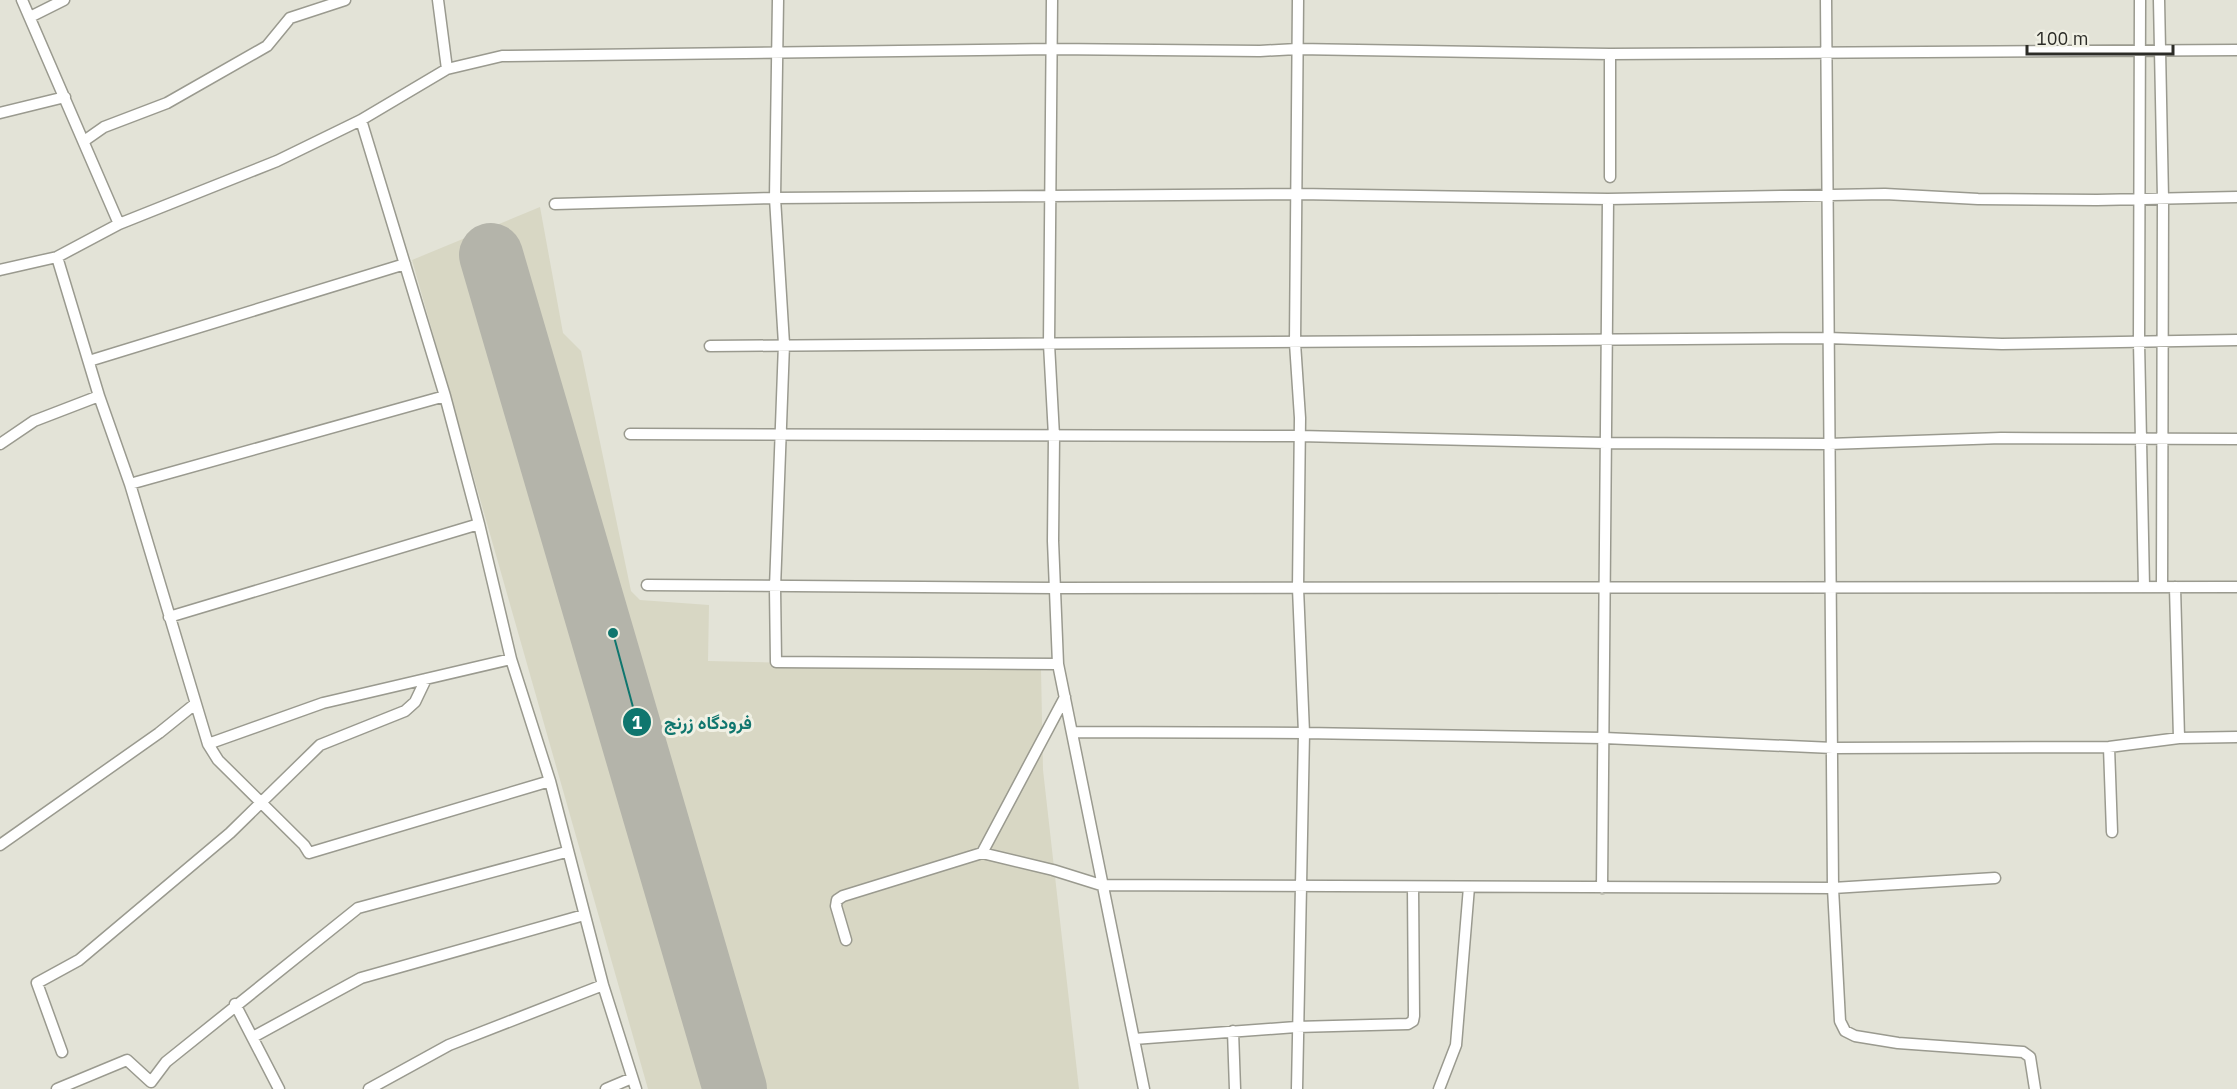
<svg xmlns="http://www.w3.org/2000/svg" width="2237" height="1089" viewBox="0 0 2237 1089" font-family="'IBM Plex Sans',Vazirmatn,sans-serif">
	<rect width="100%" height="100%" fill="#e3e3d7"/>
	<path fill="#d8d7c4" d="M540,207L563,333L581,351L631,591L640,600L709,605L708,661L1041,669L1043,770L1079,1089H648L412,260Z"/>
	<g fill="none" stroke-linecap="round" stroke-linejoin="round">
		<path stroke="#b4b4aa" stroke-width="64" d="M491,255L735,1089"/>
		<g stroke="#9a9a8f" stroke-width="13">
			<path id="minor" d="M22,0L119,224
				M438,0L447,69
				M778,0L775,198L784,344L775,588L776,662L1058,664
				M1052,0L1049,344L1054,436L1053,541L1058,664L1144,1089
				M1826,0L1833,888L1840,1021L1845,1031L1855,1036L1898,1043L2023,1052L2030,1057L2035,1089
				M2140,0L2139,342L2144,587
				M2159,0L2163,198L2162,587
				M30,17L64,0
				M1610,54V177
				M0,113L65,97
				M361,120L445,396L479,524L511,659L550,781L603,985L636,1089
				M84,141L104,127L167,103L267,46L290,18L345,0
				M555,204L775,198L1298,194L1608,199L1885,194L1978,199L2097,200L2237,197
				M0,270L57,257L119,224L277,161L361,120L447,69L502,56L1052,49L1260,51L1297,49L1610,54L2237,50
				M710,346L1828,338L2002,344L2237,340
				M89,361L405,264
				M99,396L130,484L208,744L218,760L304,845L309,853L550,781
				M630,434L1299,436L1605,443L1829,444L2001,438L2237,439
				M0,444L34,421L99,396L57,257
				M130,484L445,396
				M647,585L1055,588L2237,587
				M2175,587L2179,738
				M169,617L479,524
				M1072,732L1304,733L1604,738L1833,748L2109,747L2179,738L2237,737
				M208,744L323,703L511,659
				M2109,747L2112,832
				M0,845L159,733L195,704
				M982,853L1053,870L1101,885L1833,888L1995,878
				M1602,888L1608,199
				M846,940L836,906L837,900L843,896L982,853L1065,697
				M235,1004L279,1089
				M1233,1031L1235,1089
				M253,1037L361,978L584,915
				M1134,1039L1296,1027L1408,1024L1413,1021L1414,1016L1413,887
				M62,1052L37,983L79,960L230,833L320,745L405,711L415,702L426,679
				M57,1089L127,1060L151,1082L166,1062L358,908L566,852
				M369,1089L449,1045L603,985
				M606,1089L632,1078
				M1297,1089L1304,733L1298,588L1300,418L1295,343L1298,0
				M1439,1089L1456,1045L1469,887"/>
		</g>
		<use href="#minor" stroke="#fff" stroke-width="10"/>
	</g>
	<path fill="none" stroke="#0f766e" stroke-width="2" d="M613 633L637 722"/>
	<g fill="#0f766e" stroke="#f0f0e4" stroke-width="2">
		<circle cx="613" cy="633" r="6"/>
		<circle cx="637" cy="722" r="15"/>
	</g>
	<g font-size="18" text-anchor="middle" font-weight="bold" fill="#fff">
		<text x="637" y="729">1</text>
	</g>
	<g font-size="18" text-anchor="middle" font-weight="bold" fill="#0f766e" stroke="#f0f0e4" stroke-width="6" stroke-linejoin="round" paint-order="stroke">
		<text x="708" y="729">فرودگاه زرنج</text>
	</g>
	<path d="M2027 45v9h146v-9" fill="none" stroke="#2c2c27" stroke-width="3"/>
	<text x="2036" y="45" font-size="18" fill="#2c2c27" stroke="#f0f0e4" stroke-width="4.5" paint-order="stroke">100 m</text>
</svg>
